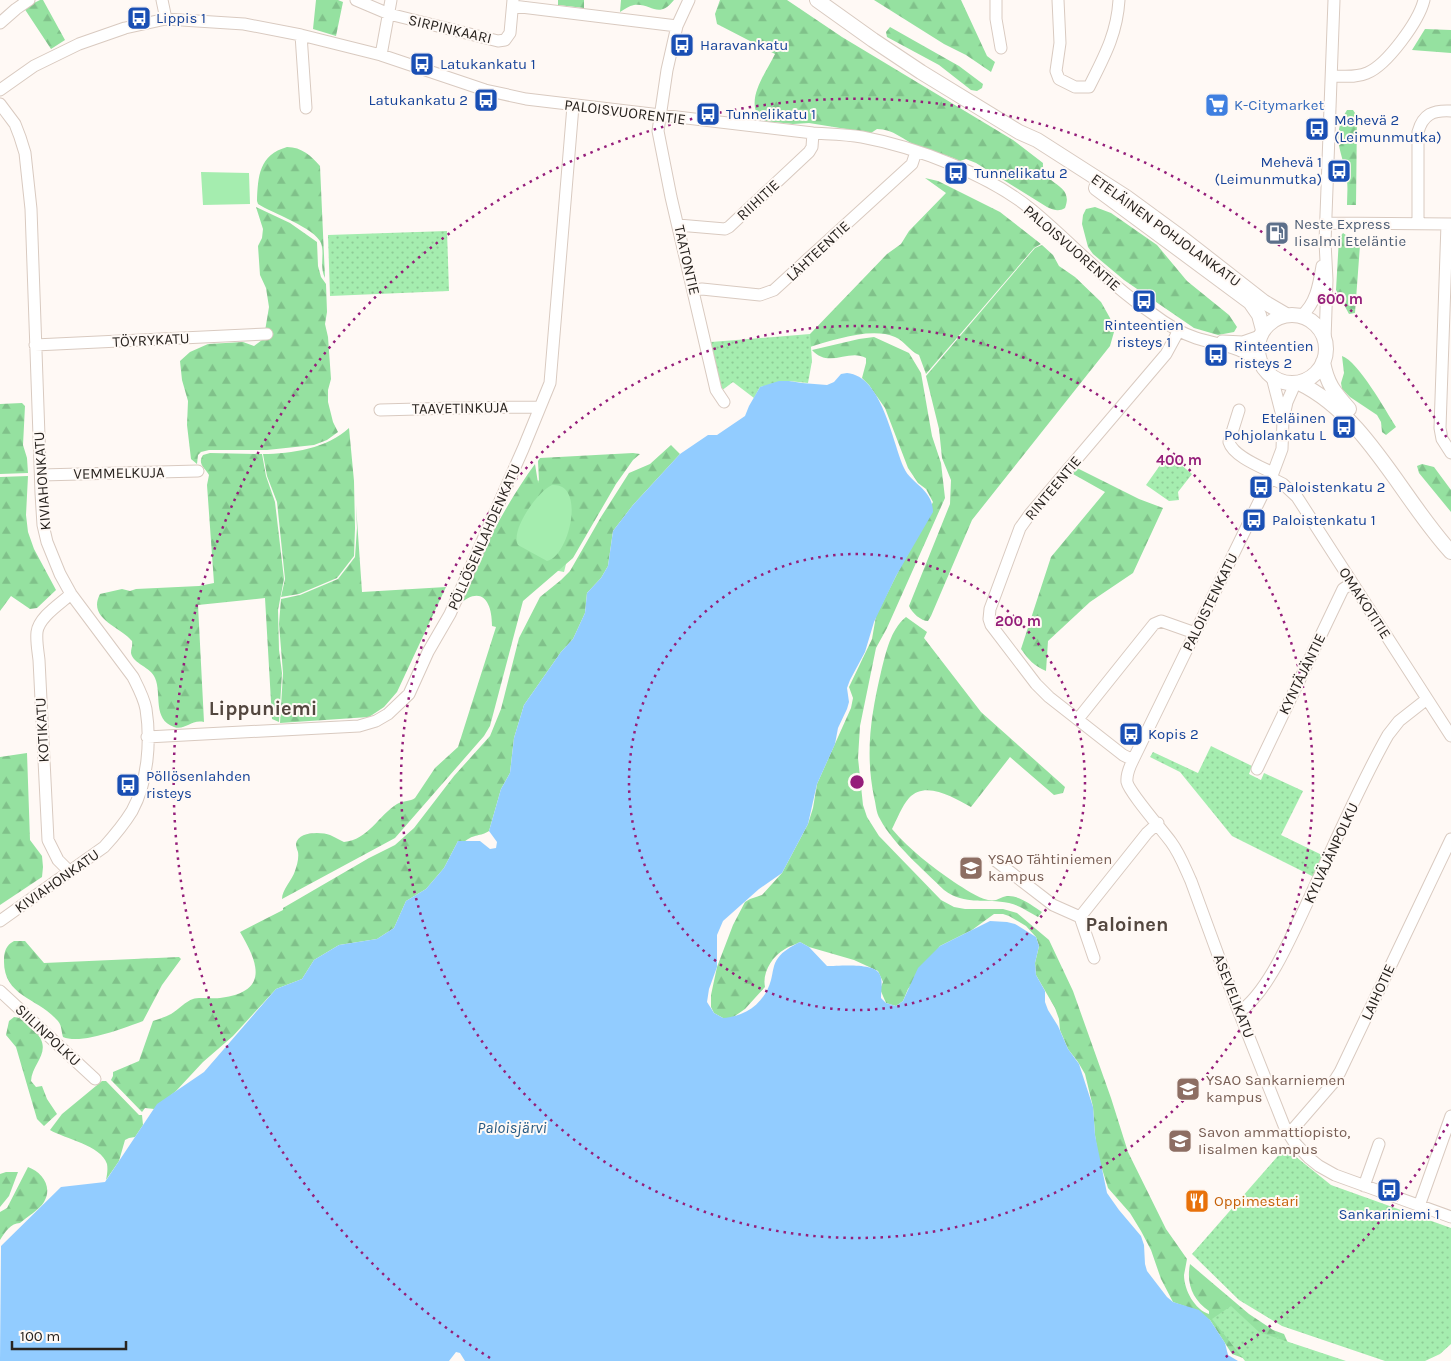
<svg xmlns="http://www.w3.org/2000/svg" width="1451" height="1361" viewBox="0 0 1451 1361" font-family="Karla,sans-serif">
	<defs>
		<pattern id="forest-firs" width="22" height="20" patternUnits="userSpaceOnUse" patternTransform="scale(1.25)"><rect width="22" height="20" fill="#95e1a0"/><path d="M5 1l3.5 6h-7zM16 11l3.5 6h-7z" fill="#80c18a"/></pattern>
		<pattern id="park-dots" width="8" height="8" patternUnits="userSpaceOnUse" patternTransform="scale(1.25)"><rect width="8" height="8" fill="#a5edaf"/><path d="M2 2h.1M6 6h.1" fill="none" stroke="#8ecb96" stroke-width="1.8" stroke-linecap="round"/></pattern>
	</defs>
	<rect width="100%" height="100%" fill="#fff9f5"/>
	<path fill="#a5edaf" d="M201,172L249,173L250,204L203,205Z
		M529,479L585,488L564,572L509,561Z"/>
	<path fill="url(#forest-firs)" fill-rule="evenodd" d="M40,0H43L65,40L51,49L24,8Z
		M316,0H338L343,2L336,36L313,29Z
		M558,0H584V8L558,5Z
		M621,0H674C658,20 652,3 634,5C629,6 625,9 620,12Z
		M720,0H787L842,37L1013,140L1043,163C1041,186 1075,182 1065,208C1059,212 1053,210 1047,207L976,163L966,159L960,161C947,154 931,153 918,147C904,140 893,129 877,129L871,133L809,123L793,124L763,121C742,103 766,73 775,54L717,24L715,14Z
		M874,0H961L987,56L995,62L991,72L966,55L944,44Z
		M890,27L959,66L983,84L982,88L977,91L971,90L939,65L887,37L886,32Z
		M1425,29L1451,30V53L1412,50Z
		M1347,110H1353L1357,116L1356,205H1347C1347,197 1348,189 1347,181C1344,153 1329,139 1347,110Z
		M287,147C302,147 311,156 320,166L325,278C319,266 325,254 321,243C315,228 272,213 258,204L257,201C258,176 259,155 287,147Z
		M925,178L938,181L1000,212L1041,244L1034,248L926,374L919,355C909,351 905,341 895,337C871,327 834,340 810,347L808,342L810,334L887,254L901,244L909,231L946,193Z
		M256,207L290,223L317,242L318,266L321,277L326,284L327,312L325,324L328,337L331,379L328,390V402L333,422L338,432L327,440L314,445L267,450H209L201,452L198,455L197,464L191,459L187,425L188,401L182,380L180,361L190,352L208,344L243,342L254,346L262,340L265,331L269,307L266,288L260,275L258,246L262,238L263,229Z
		M1095,207L1111,213L1157,245L1187,281L1229,315L1237,327L1234,332L1218,335L1194,328L1124,280L1093,254L1088,247L1082,224L1083,215L1086,209Z
		M1343,233L1360,245L1355,313L1349,314L1336,290L1339,238Z
		M1042,245L1053,255L1059,266L1075,277L1101,302L1110,318L1114,332L1110,346L972,520L931,616L928,621C921,621 912,613 909,606L950,504L951,480L942,458L939,429L926,376L1035,248Z
		M874,337L909,353L921,373L932,436L941,463L945,498L887,628L876,648L860,726L858,758L863,805L867,817L879,836L941,900L954,907L965,909H1003L1017,913L1049,940L1073,991L1111,1098L1128,1152L1166,1229L1187,1259C1186,1264 1185,1270 1184,1275C1184,1290 1195,1310 1209,1314V1311C1193,1300 1186,1284 1190,1264L1249,1314L1273,1330L1284,1334L1288,1343L1243,1358L1232,1354L1210,1320L1187,1307L1173,1302L1161,1279L1151,1250L1141,1231L1130,1213L1108,1188L1098,1156L1095,1135L1093,1107L1085,1074L1078,1062L1068,1049L1060,1030L1059,1019L1055,1008L1036,975L1035,963L1039,946L1036,937L1026,926L1009,916L1003,914H994L972,930L940,946L908,989L903,1001L896,1006L886,1003L880,989L883,982L878,971L854,960L809,947L800,942C795,945 789,946 785,949C772,956 762,973 765,987L745,1009L732,1018H723L714,1013L711,1007V995L717,967L733,925L745,902L750,899L762,895L782,873L808,824L813,808L817,784L851,708L853,698L849,687L872,639L876,616L933,502L926,489L918,483L908,468L885,408L869,385L862,378L866,363V358C849,348 829,369 812,350L859,339Z
		M1342,356C1358,361 1386,411 1396,427L1386,435L1382,432L1381,422L1377,415L1350,397L1342,389L1341,383L1344,373Z
		M22,403L25,406L23,445L27,458L28,473L0,474V404Z
		M349,428L354,481L355,528L354,556L337,578L299,594L281,597L285,579L277,502L267,476L263,454C291,454 328,448 349,428Z
		M671,445L680,454L633,505L613,531L608,566L601,578L587,593L585,613L573,639L561,652L524,705L514,738L510,773L501,789L489,831C480,837 475,833 464,842L458,841L444,868L426,889L406,901L394,928L377,939L339,945L314,960L302,979L276,989L233,1036L203,1062L176,1091L154,1109L145,1108L142,1112L111,1080L113,1076V1072L139,1061L153,1021C159,1019 165,1017 171,1014C178,1010 186,1001 193,999C198,997 213,999 220,998C269,992 259,964 240,932L283,910V908L369,858L395,845L414,828L454,776L490,736L501,709L519,638L540,597L561,580L570,571L601,517L629,473L650,464Z
		M210,453L262,454L266,476L275,502L284,579L278,610L279,650L282,673L279,722L272,719L265,598L198,605L204,722C191,719 185,731 174,727C152,719 162,694 155,678C151,667 133,664 131,653C131,648 133,646 132,641C120,626 87,619 100,594L122,589L130,591L136,589L199,586L214,583L207,485L209,475C205,468 197,464 203,455Z
		M633,453L640,454L633,460L616,484L573,558L523,601L490,726L484,736L395,838L282,899C282,890 292,880 295,871C297,865 299,858 298,852C297,849 296,847 296,844C298,831 322,832 330,835C335,837 339,840 344,842C368,840 379,815 397,804C404,800 410,802 415,798L435,768L458,747L496,627L492,626C492,600 481,584 457,606C480,556 503,508 535,464L538,483L539,482L538,461L540,458ZM552,485C587,482 569,557 547,561L518,545C510,530 538,491 552,485Z
		M1422,464L1434,467L1451,490V512L1419,473L1417,466Z
		M1077,468L1139,499L1163,508L1133,573L1090,602L1048,641L1046,671C1034,666 1028,659 1021,649L1051,557L1105,492L1073,474Z
		M28,476L26,515L28,532L34,549L56,590L37,608L30,609L11,596L0,611V477Z
		M356,505L362,592L446,587L397,692L384,707L369,717L280,723L283,673L279,624L281,599L300,595L338,579L355,557L357,528Z
		M906,617L927,632L924,638L981,712L1065,787L1063,793L1054,795L1010,757L971,807C954,798 926,780 909,798C902,806 897,819 892,829C910,850 931,866 954,882C965,889 976,897 988,900C997,902 1000,897 1007,896C1019,895 1033,906 1042,912L1038,917C1029,912 1019,905 1009,903C986,898 965,906 944,890C924,870 893,844 880,819C876,813 876,804 874,797C865,753 871,715 881,672C886,653 890,630 906,617Z
		M27,753L30,840L42,856L43,867L42,877L0,905V757Z
		M14,941H25L44,963L179,957L181,959L162,985L143,1021C124,1028 81,1045 63,1037C61,1030 62,1024 56,1019C37,998 3,996 4,960C4,952 6,945 14,941Z
		M14,1017C24,1018 28,1023 34,1030C55,1051 32,1062 31,1081L36,1087L42,1086L47,1099L57,1114L44,1126L37,1119L16,1047L6,1035L9,1021Z
		M102,1081H106L139,1115H142L143,1125L135,1137L129,1138L125,1140L119,1161L106,1180C107,1175 108,1170 107,1164C101,1145 65,1139 50,1130L62,1114Z
		M28,1167C42,1172 53,1187 44,1202C39,1210 27,1217 20,1223C11,1223 5,1232 0,1240V1212L7,1208Z
		M6,1172H18L9,1196L0,1207V1174Z"/>
	<path fill="url(#park-dots)" d="M447,231L449,291L330,296L328,235Z
		M810,334L812,361L808,383L789,381L760,387L754,398L733,382L721,391L711,342Z
		M1168,454L1192,474L1178,492L1179,500L1169,501L1146,485Z
		M1211,746L1252,766L1249,774L1261,780L1264,773L1303,791L1281,835L1324,856L1314,877L1232,836L1180,772L1150,757L1153,752L1198,773Z
		M1285,1148L1331,1185L1451,1228V1344L1440,1354L1425,1361H1385L1282,1326L1239,1300L1192,1254Z
		M1231,1306L1259,1332L1346,1361H1245L1212,1319Z"/>
	<path fill="#92ccff" d="M847,373C882,376 892,441 904,468C911,484 933,489 933,512L896,576L874,622L865,652L850,680L847,688L849,702L847,709L838,728L835,744L817,784L808,824L782,873L759,889L723,921L717,935V967L709,989L707,1002L714,1013L723,1018C745,1017 765,1003 771,980C773,973 773,964 778,958C783,951 792,946 800,942L809,947L827,966C839,966 876,962 880,975C883,981 881,991 881,998L886,1003L896,1006L903,1001L918,968L940,946L990,921L1007,922L1015,924L1036,937L1039,946L1035,963L1036,975L1045,991V1002L1048,1010L1058,1026L1068,1049L1079,1064L1093,1107L1095,1135L1107,1193L1119,1210L1141,1236L1144,1245L1145,1264L1147,1271L1167,1297L1173,1302L1199,1310L1210,1320L1225,1343L1228,1355L1238,1361H465L460,1353L456,1352L449,1361H0L1,1246L61,1187L105,1182L157,1104L204,1072L276,989L302,979L314,960L339,945L377,939L394,928L406,901L426,889L444,868L458,841H480L490,849L496,848L497,842L489,831L501,789L510,773L514,738L524,705L561,652L573,639L585,613L587,593L601,578L608,566L613,531L633,505L680,454L708,435H717L745,416L749,406L760,387L779,381H789L802,383L827,385L834,382L841,374Z"/>
	<g fill="none" stroke-linecap="round" stroke-linejoin="round">
		<g stroke="#d9cac0" stroke-width="13">
			<path id="minor" d="M162,0L166,19
				M356,0L389,14L498,41L505,40L510,33L513,0
				M689,0L677,26L667,70L658,131L671,197L716,390L724,402
				M996,0V19L1001,48
				M1058,0L1060,43L1056,71L1059,79L1075,87H1089C1104,57 1117,34 1119,0
				M513,6L677,26
				M0,23L16,9L29,0
				M301,35L306,108
				M381,55L391,0
				M1332,76C1343,76 1356,78 1367,73C1387,65 1419,21 1424,0
				M0,90L34,66L79,44L125,28L166,19L244,24L301,35L381,55L485,90L526,99L813,133C829,134 846,134 862,137C916,147 990,175 1032,210C1073,244 1108,284 1153,314C1166,324 1181,333 1196,338C1211,343 1230,345 1243,352C1250,356 1256,361 1262,366
				M0,104L15,124L20,137L25,153L31,209L41,493L43,525L47,542L60,574L71,594L133,677C138,687 144,698 146,709C151,741 148,782 132,811C124,824 114,836 104,847L0,921
				M1326,223L1451,224
				M1418,223V132C1423,114 1433,110 1451,111
				M1447,224L1440,428L1442,439L1451,453
				M678,225L725,229L729,227L809,152L812,147L813,133
				M694,290L702,289L760,295L774,290L912,164L916,152
				M1301,316C1316,304 1319,284 1322,266
				M1325,340L1327,280L1325,242L1334,0
				M1222,341L1243,342L1260,336
				M35,345L267,334
				M1272,377L1282,416
				M1295,384L1287,402L1283,420L1282,449L1273,473L1133,760C1130,766 1126,774 1127,782C1129,792 1163,831 1171,842C1180,854 1185,868 1191,881L1239,1012L1285,1128L1294,1142L1309,1158L1319,1166L1335,1175L1451,1217
				M380,410L456,408L539,407
				M1239,410L1229,442C1233,456 1261,467 1273,473
				M41,475L198,471
				M1271,478L1283,484L1297,497L1451,736
				M1078,719L1154,624L1161,621L1195,633
				M147,737L359,726L376,721L388,714L409,694L428,652L450,614L523,449L550,383L573,106
				M1133,760L1123,755L1049,697L1036,684L991,625L989,619L990,609L1020,528L1030,514L1166,354L1179,330
				M1257,769L1343,589L1352,583
				M996,861L1053,905L1080,917L1094,958
				M70,872L58,860L48,840L39,660C38,651 36,641 37,632C39,617 60,604 71,594
				M1080,917L1147,833L1158,823
				M0,991L95,1079
				M1239,1012C1269,992 1293,932 1309,899C1334,845 1359,786 1388,735L1399,721L1427,699
				M1287,1132L1294,1128L1333,1083L1340,1072L1451,839
				M1364,1186L1379,1144
				M1419,1206L1451,1116"/>
		</g>
		<g stroke="#d9cac0" stroke-width="16">
			<path id="major" d="M817,0L873,40L921,72L1019,132L1037,140L1126,197L1182,238L1264,302L1286,315
				M1096,188L1250,302L1259,315L1263,330
				M1258 349a34 34 0 1 1 68 0a34 34 0 1 1-68 0Z
				M1323,362C1327,384 1334,392 1349,409
				M1299,383C1366,415 1402,499 1451,552"/>
		</g>
		<use href="#minor" stroke="#fff" stroke-width="11"/>
		<use href="#major" stroke="#fff" stroke-width="14"/>
	</g>
	<g fill="none" stroke="#951e7a" stroke-width="2.5" stroke-dasharray="2.5 5">
		<circle cx="857" cy="782" r="228"/>
		<circle cx="857" cy="782" r="456"/>
		<path d="M1448 1124A683 683 0 0 1 1224 1358M490 1358A683 683 0 1 1 1448 440"/>
	</g>
	<defs>
		<g id="bus-square" transform="scale(1.25)"><rect x="-9" y="-9" width="18" height="18" rx="4" fill="#1a4fb4" stroke="#fff9f5"/><path d="M-5-6H5V4H4V6H2V4H-2V6H-4V4H-5ZM-3.5-4V0h7V-4ZM-3.5 1.2v1.5H-2V1.2ZM2 1.2v1.5H3.5V1.2Z" fill="#fff"/></g>
		<g id="supermarket-square" transform="scale(1.25)"><rect x="-9" y="-9" width="18" height="18" rx="4" fill="#3f7fe0" stroke="#fff9f5"/><path d="M-6-5.5h2.5l.6 2H6L4.5 2H-2.5L-4.4-4H-6ZM-1.5 3.2a1.3 1.3 0 1 0 .1 0ZM3 3.2a1.3 1.3 0 1 0 .1 0Z" fill="#fff"/></g>
		<g id="fuel-square" transform="scale(1.25)"><rect x="-9" y="-9" width="18" height="18" rx="4" fill="#5c6f8a" stroke="#fff9f5"/><path d="M-5.5-6h7V0h2V4h1.3V-2.5L3-4.5l.8-.8L6-3V5H2.5V1h-1V6h-7ZM-4.2-4.7v3.2H.2V-4.7Z" fill="#fff"/></g>
		<g id="school-square" transform="scale(1.25)"><rect x="-9" y="-9" width="18" height="18" rx="4" fill="#8d6e63" stroke="#fff9f5"/><path d="M0-5L7-2L0 1L-7-2ZM-4 1L0 2.5L4 1V4Q0 6-4 4Z" fill="#fff"/></g>
		<g id="restaurant-square" transform="scale(1.25)"><rect x="-9" y="-9" width="18" height="18" rx="4" fill="#e8710a" stroke="#fff9f5"/><path d="M-5-6h1v4h1v-4h1v4h1v-4h1v5L-1.5 .5V6h-2V.5L-5-1ZM5-6V6H3V1.5H1.5Q1.5-4 5-6Z" fill="#fff"/></g>
	</defs>
	<g fill-rule="evenodd">
		<use href="#bus-square" x="139" y="18"/>
		<use href="#bus-square" x="682" y="45"/>
		<use href="#bus-square" x="422" y="64"/>
		<use href="#bus-square" x="486" y="100"/>
		<use href="#supermarket-square" x="1217" y="105"/>
		<use href="#bus-square" x="708" y="114"/>
		<use href="#bus-square" x="1317" y="129"/>
		<use href="#bus-square" x="1339" y="171"/>
		<use href="#bus-square" x="956" y="173"/>
		<use href="#fuel-square" x="1277" y="233"/>
		<use href="#bus-square" x="1144" y="301"/>
		<use href="#bus-square" x="1216" y="355"/>
		<use href="#bus-square" x="1344" y="427"/>
		<use href="#bus-square" x="1261" y="487"/>
		<use href="#bus-square" x="1254" y="520"/>
		<use href="#bus-square" x="1131" y="734"/>
		<use href="#bus-square" x="128" y="785"/>
		<use href="#school-square" x="971" y="868"/>
		<use href="#school-square" x="1188" y="1089"/>
		<use href="#school-square" x="1180" y="1141"/>
		<use href="#bus-square" x="1389" y="1190"/>
		<use href="#restaurant-square" x="1197" y="1201"/>
	</g>
	<g text-anchor="middle" stroke-width="4" stroke-linejoin="round" paint-order="stroke">
		<g font-size="15" fill="#164399" stroke="#fff9f5" text-anchor="start">
			<text x="156" y="23">Lippis 1</text>
			<text x="700" y="50">Haravankatu</text>
			<text x="440" y="69">Latukankatu 1</text>
			<text x="468" y="105" text-anchor="end">Latukankatu 2</text>
			<text x="726" y="119">Tunnelikatu 1</text>
			<text x="1334" y="125">Mehevä 2<tspan x="1334" dy="17">(Leimunmutka)</tspan></text>
			<text x="1322" y="167" text-anchor="end">Mehevä 1<tspan x="1322" dy="17">(Leimunmutka)</tspan></text>
			<text x="974" y="178">Tunnelikatu 2</text>
			<text x="1144" y="330" text-anchor="middle">Rinteentien<tspan x="1144" dy="17">risteys 1</tspan></text>
			<text x="1234" y="351">Rinteentien<tspan x="1234" dy="17">risteys 2</tspan></text>
			<text x="1326" y="423" text-anchor="end">Eteläinen<tspan x="1326" dy="17">Pohjolankatu L</tspan></text>
			<text x="1278" y="492">Paloistenkatu 2</text>
			<text x="1272" y="525">Paloistenkatu 1</text>
			<text x="1148" y="739">Kopis 2</text>
			<text x="146" y="781">Pöllösenlahden<tspan x="146" dy="17">risteys</tspan></text>
			<text x="1389" y="1219" text-anchor="middle">Sankariniemi 1</text>
		</g>
		<g font-size="15" fill="#292420" stroke="#fff9f5">
			<text transform="translate(450 29) rotate(13)" y="5">SIRPINKAARI</text>
			<text transform="translate(625 112) rotate(7)" y="5">PALOISVUORENTIE</text>
			<text transform="translate(758 200) rotate(-43)" y="5">RIIHITIE</text>
			<text transform="translate(1166 230) rotate(36)" y="5">ETELÄINEN POHJOLANKATU</text>
			<text transform="translate(1072 248) rotate(41)" y="5">PALOISVUORENTIE</text>
			<text transform="translate(818 251) rotate(-43)" y="5">LÄHTEENTIE</text>
			<text transform="translate(687 260) rotate(77)" y="5">TAATONTIE</text>
			<text transform="translate(151 340) rotate(-3)" y="5">TÖYRYKATU</text>
			<text transform="translate(460 408) rotate(-1)" y="5">TAAVETINKUJA</text>
			<text transform="translate(119 473) rotate(-1)" y="5">VEMMELKUJA</text>
			<text transform="translate(42 481) rotate(-94)" y="5">KIVIAHONKATU</text>
			<text transform="translate(1053 488) rotate(-50)" y="5">RINTEENTIE</text>
			<text transform="translate(484 537) rotate(-66)" y="5">PÖLLÖSENLAHDENKATU</text>
			<text transform="translate(1210 602) rotate(-64)" y="5">PALOISTENKATU</text>
			<text transform="translate(1365 603) rotate(57)" y="5">OMAKOTITIE</text>
			<text transform="translate(1302 674) rotate(-64)" y="5">KYNTÄJÄNTIE</text>
			<text transform="translate(42 730) rotate(-93)" y="5">KOTIKATU</text>
			<text transform="translate(1331 853) rotate(-65)" y="5">KYLVÄJÄNPOLKU</text>
			<text transform="translate(57 881) rotate(-35)" y="5">KIVIAHONKATU</text>
			<text transform="translate(1378 992) rotate(-65)" y="5">LAIHOTIE</text>
			<text transform="translate(1234 996) rotate(69)" y="5">ASEVELIKATU</text>
			<text transform="translate(48 1035) rotate(43)" y="5">SIILINPOLKU</text>
		</g>
		<g font-size="15" fill="#366cbe" stroke="#fff9f5" text-anchor="start">
			<text x="1234" y="110">K-Citymarket</text>
		</g>
		<g font-size="15" fill="#4e5e75" stroke="#fff9f5" text-anchor="start">
			<text x="1294" y="229">Neste Express<tspan x="1294" dy="17">Iisalmi Eteläntie</tspan></text>
		</g>
		<g font-size="15" fill="#785e54" stroke="#fff9f5" text-anchor="start">
			<text x="988" y="864">YSAO Tähtiniemen<tspan x="988" dy="17">kampus</tspan></text>
			<text x="1206" y="1085">YSAO Sankarniemen<tspan x="1206" dy="17">kampus</tspan></text>
			<text x="1198" y="1137">Savon ammattiopisto,<tspan x="1198" dy="17">Iisalmen kampus</tspan></text>
		</g>
		<g font-size="15" fill="#c56008" stroke="#fff9f5" text-anchor="start">
			<text x="1214" y="1206">Oppimestari</text>
		</g>
		<g font-size="16" font-style="italic" fill="#255983" stroke="#fff9f5">
			<text x="512" y="1133">Paloisjärvi</text>
		</g>
		<g font-size="20" font-weight="bold" fill="#53473f" stroke="#fff9f5">
			<text x="263" y="715">Lippuniemi</text>
			<text x="1127" y="931">Paloinen</text>
		</g>
	</g>
	<circle cx="857" cy="782" r="8" fill="#951e7a" stroke="#fff9f5" stroke-width="2.5"/>
	<g font-size="15" text-anchor="middle" font-weight="bold" fill="#951e7a" stroke="#fff9f5" stroke-width="4" stroke-linejoin="round" paint-order="stroke">
		<text x="1340" y="304">600 m</text>
		<text x="1179" y="465">400 m</text>
		<text x="1018" y="626">200 m</text>
	</g>
	<path d="M12 1341v8h114v-8" fill="none" stroke="#292420" stroke-width="2.5"/>
	<text x="20" y="1341" font-size="15" fill="#292420" stroke="#fff9f5" stroke-width="4" paint-order="stroke">100 m</text>
</svg>
